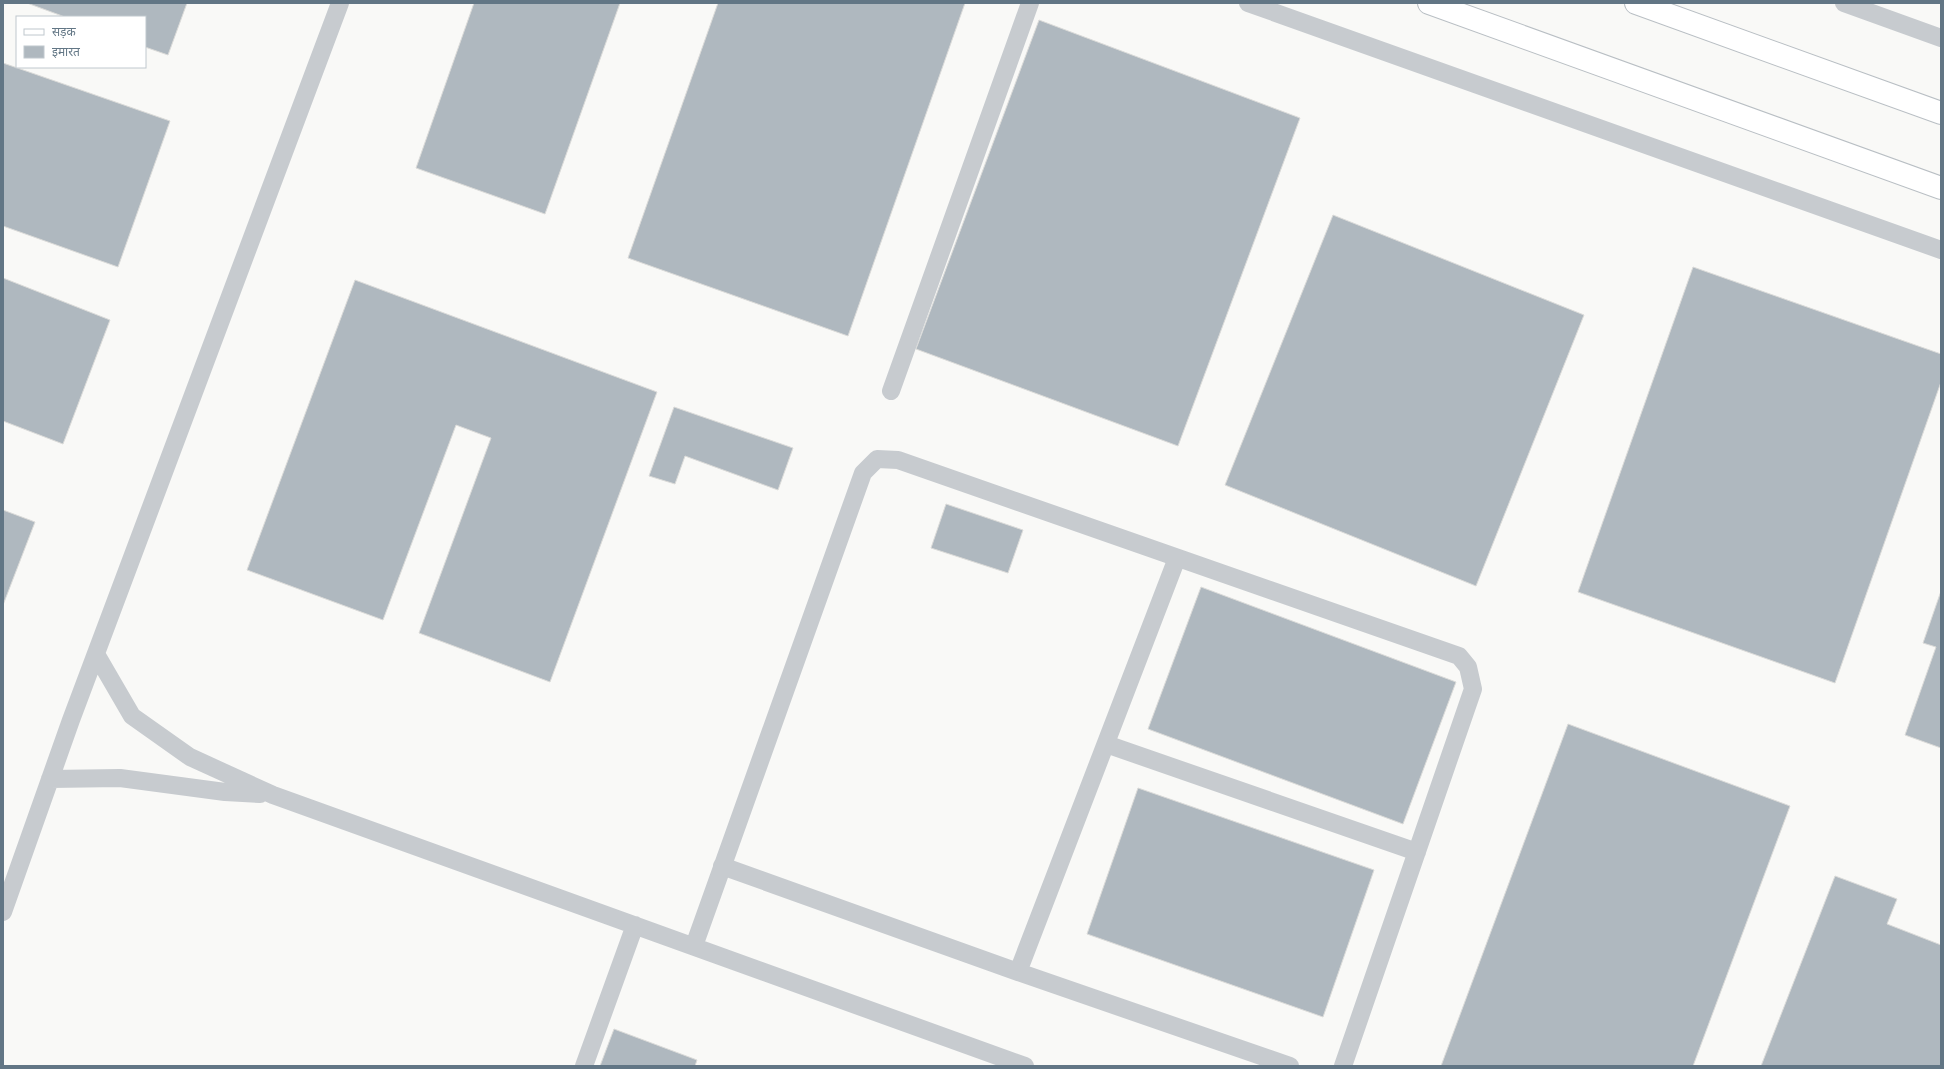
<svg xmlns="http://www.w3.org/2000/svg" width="1944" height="1069" viewBox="0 0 1944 1069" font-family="Quicksand,'Noto Sans Devanagari',sans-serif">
	<rect width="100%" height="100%" fill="#f9f9f7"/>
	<path fill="#afb8bf" stroke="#dbdbd9" d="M27,3H187L168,55L145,47V17H65Z
		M474,3H620L545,214L416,168Z
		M718,3H965L848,336L628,258Z
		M1039,20L1300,118L1178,446L916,349Z
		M3,63L170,121L118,267L3,226Z
		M1333,215L1584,315L1476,586L1225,485Z
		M1693,267L1941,354V382L1835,683L1578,592Z
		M3,278L110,320L63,444L3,421Z
		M355,280L657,392L550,682L419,633L491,438L456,425L383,620L247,570Z
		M674,407L793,448L778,490L685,456L675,484L649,476Z
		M946,504L1023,530L1008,573L931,548Z
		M3,510L35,522L3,605Z
		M1201,587L1456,682L1403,824L1148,729Z
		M1941,591V748L1905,735L1936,647L1923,643Z
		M1568,724L1790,806L1693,1066H1441Z
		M1138,788L1374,870L1323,1017L1087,934Z
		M1835,876L1897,899L1887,924L1941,945V1066H1761Z
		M614,1029L697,1060L695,1066H600Z"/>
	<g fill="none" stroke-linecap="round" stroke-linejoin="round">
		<g stroke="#b9bfc4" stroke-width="24">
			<path id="secondary" d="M1429,3L1941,188
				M1636,3L1941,113"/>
		</g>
		<path stroke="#c7cbcf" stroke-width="18" d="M1248,3L1941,250
			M1844,3L1941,38
			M891,391L1030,3
			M96,654L132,716L190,757L273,795L1025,1066
			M1106,744L1417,852
			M50,779L120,778L225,792L260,794
			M722,866L1018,972L1290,1066
			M3,912L71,720L340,3
			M694,946L863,473L877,459L898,460L1459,656L1468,667L1473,689L1343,1066
			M1018,972L1177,558
			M584,1066L635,925"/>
		<use href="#secondary" stroke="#fff" stroke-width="22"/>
	</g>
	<rect width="1944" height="1069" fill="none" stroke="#627685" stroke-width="8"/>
	<rect x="16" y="16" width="130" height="52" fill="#ffffff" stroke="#c0c8ce"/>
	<rect x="24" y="29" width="20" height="6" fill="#ffffff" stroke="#c0c8ce"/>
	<text x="52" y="36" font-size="12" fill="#627685">सड़क</text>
	<rect x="24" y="46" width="20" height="12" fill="#afb8bf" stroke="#c0c8ce"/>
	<text x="52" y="56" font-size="12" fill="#627685">इमारत</text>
</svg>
